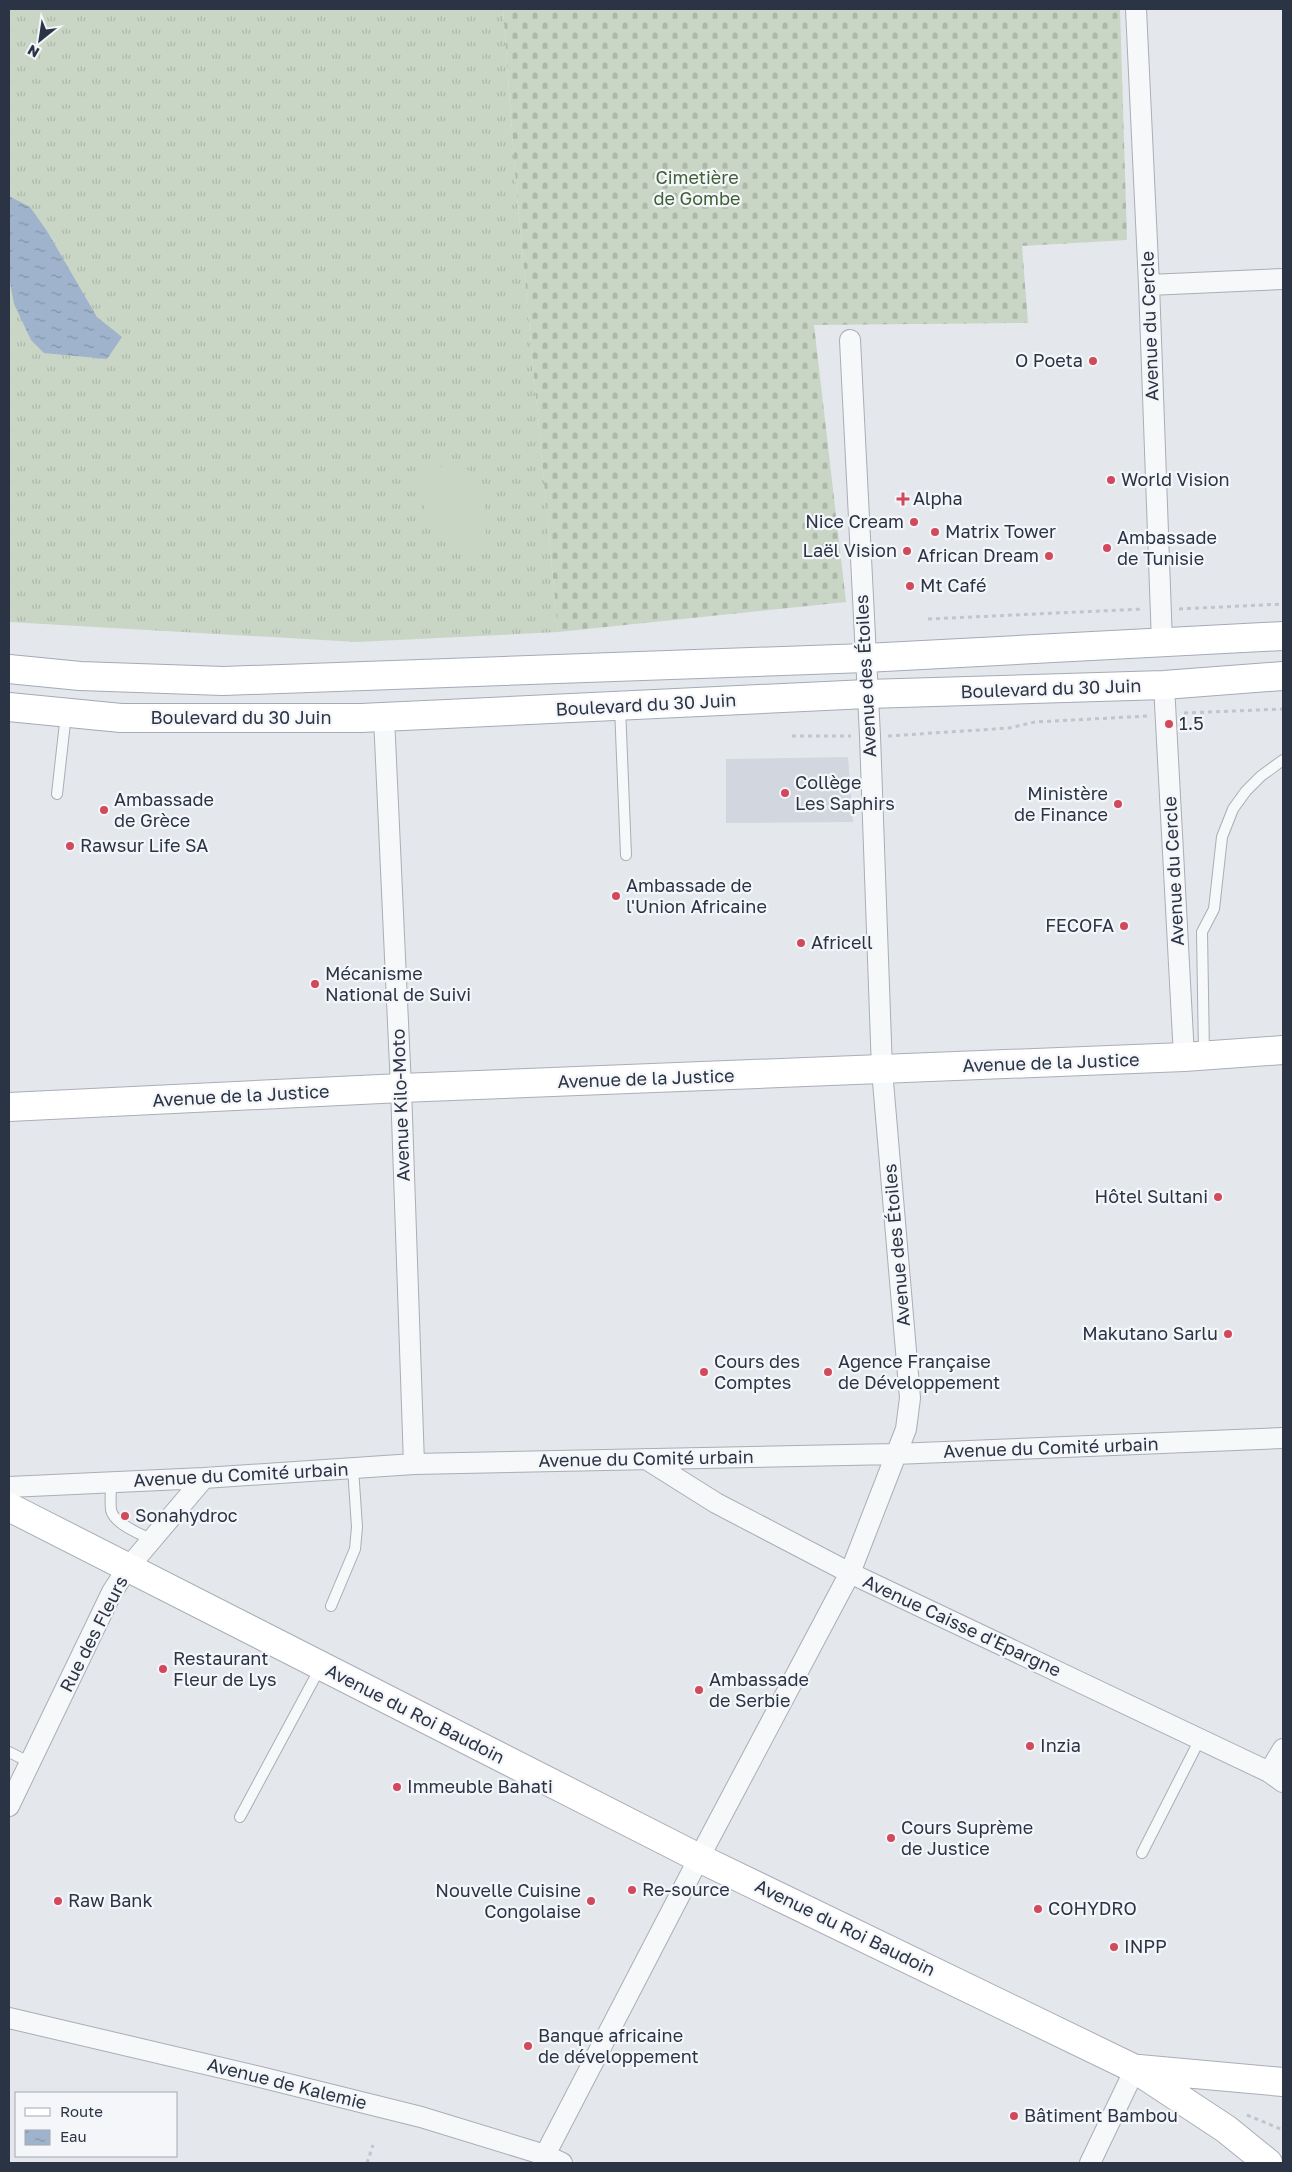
<svg xmlns="http://www.w3.org/2000/svg" width="1292" height="2172" viewBox="0 0 1292 2172" font-family="'Golos Text',sans-serif">
	<defs>
		<pattern id="grass-tufts" width="24" height="20" patternUnits="userSpaceOnUse" patternTransform="scale(1.25)"><rect width="24" height="20" fill="#c9d6c5"/><path d="M3 7l-1-3M5 7V3M7 7l1-3M15 17l-1-3M17 17v-4M19 17l1-3" fill="none" stroke="#adb8ab"/></pattern>
		<pattern id="cemetery-stones" width="16" height="16" patternUnits="userSpaceOnUse" patternTransform="scale(1.25)"><rect width="16" height="16" fill="#c9d6c5"/><path d="M2 7V4a2 2 0 0 1 4 0v3zM10 15v-3a2 2 0 0 1 4 0v3z" fill="#adb8ab"/></pattern>
		<pattern id="water-ripples" width="26" height="14" patternUnits="userSpaceOnUse" patternTransform="scale(1.25)"><rect width="26" height="14" fill="#9fb4cc"/><path d="M2 4q2-2 4 0t4 0M15 11q2-2 4 0t4 0" fill="none" stroke="#8293a7"/></pattern>
	</defs>
	<rect width="100%" height="100%" fill="#e4e7ec"/>
	<path fill="#d2d6de" d="M848,757L853,822L726,823V759Z"/>
	<path fill="url(#grass-tufts)" d="M9,9H503L515,173L558,632L357,642L9,622Z"/>
	<path fill="url(#cemetery-stones)" d="M503,9H1120L1127,240L1022,246L1028,323L814,325L846,602L558,632L515,173Z"/>
	<path fill="#c9d6c5" d="M427,467H463L478,476L485,511L486,538C451,582 422,507 415,479Z"/>
	<path fill="url(#water-ripples)" d="M9,196L30,207L47,231L97,317L122,337L107,359L44,353L31,340L14,304L9,277Z"/>
	<g fill="none" stroke-linecap="round" stroke-linejoin="round">
		<g stroke="#a9aeb7" stroke-width="12">
			<path id="lane" d="M620,707L626,855
				M57,794L66,714
				M1204,1054L1202,932L1214,909L1222,837L1233,809L1246,791L1261,776L1283,760
				M111,1482C111,1491 110,1501 111,1510C114,1524 141,1534 152,1540
				M331,1606L355,1549L357,1527L353,1468
				M9,1752L29,1762
				M240,1817L320,1668
				M1142,1853L1200,1739"/>
		</g>
		<g stroke="#a9aeb7" stroke-width="22">
			<path id="street" d="M1136,9L1149,285L1162,643
				M1149,285L1283,279
				M1164,685L1184,1057
				M384,717L401,1088L414,1464
				M646,1459L716,1503L850,1573L1269,1772L1283,1782
				M9,1487L204,1478L414,1464L895,1454L1283,1438
				M1269,1772L1283,1749
				M9,1806L112,1592L127,1569L204,1478
				M9,2018L260,2077L421,2117L545,2155L562,2163
				M545,2155L699,1858L850,1573L906,1429L910,1398L882,1070L870,736L850,340
				M1090,2163L1135,2069"/>
		</g>
		<g stroke="#a9aeb7" stroke-width="30">
			<path id="secondary" d="M9,1107L401,1088L1184,1057L1283,1050
				M9,1507L699,1858L1135,2069L1226,2129L1268,2163
				M1139,2069L1283,2082"/>
		</g>
		<g stroke="#a3abb8" stroke-width="30">
			<path id="primary" d="M9,669L80,676L223,681L865,658L1283,636
				M9,707L121,718H361L867,694L1164,685L1283,676"/>
		</g>
		<path stroke="#c2c5cb" stroke-width="3" stroke-dasharray="4 4" stroke-linecap="butt" d="M1179,609L1283,604
			M928,619L1143,609
			M1184,713L1283,709
			M792,736H851
			M888,736L1009,728L1035,722L1148,716
			M1247,2115L1283,2130
			M367,2163L373,2145"/>
		<use href="#lane" stroke="#f7f8fa" stroke-width="10"/>
		<use href="#street" stroke="#f7f8fa" stroke-width="20"/>
		<use href="#secondary" stroke="#fff" stroke-width="28"/>
		<use href="#primary" stroke="#fff" stroke-width="28"/>
	</g>
	<g fill="#d1495b" stroke="#f4f6f9" stroke-width="2">
		<circle cx="1093" cy="361" r="5"/>
		<circle cx="1111" cy="480" r="5"/>
		<path d="M900.5 491.5h5v5h5v5h-5v5h-5v-5h-5v-5h5z"/>
		<circle cx="914" cy="522" r="5"/>
		<circle cx="935" cy="532" r="5"/>
		<circle cx="1107" cy="548" r="5"/>
		<circle cx="907" cy="551" r="5"/>
		<circle cx="1049" cy="556" r="5"/>
		<circle cx="910" cy="586" r="5"/>
		<circle cx="1169" cy="724" r="5"/>
		<circle cx="785" cy="793" r="5"/>
		<circle cx="1118" cy="804" r="5"/>
		<circle cx="104" cy="810" r="5"/>
		<circle cx="70" cy="846" r="5"/>
		<circle cx="616" cy="896" r="5"/>
		<circle cx="1124" cy="926" r="5"/>
		<circle cx="801" cy="943" r="5"/>
		<circle cx="315" cy="984" r="5"/>
		<circle cx="1218" cy="1197" r="5"/>
		<circle cx="1228" cy="1334" r="5"/>
		<circle cx="704" cy="1372" r="5"/>
		<circle cx="828" cy="1372" r="5"/>
		<circle cx="125" cy="1516" r="5"/>
		<circle cx="163" cy="1669" r="5"/>
		<circle cx="699" cy="1690" r="5"/>
		<circle cx="1030" cy="1746" r="5"/>
		<circle cx="397" cy="1787" r="5"/>
		<circle cx="891" cy="1838" r="5"/>
		<circle cx="632" cy="1890" r="5"/>
		<circle cx="58" cy="1901" r="5"/>
		<circle cx="591" cy="1901" r="5"/>
		<circle cx="1038" cy="1909" r="5"/>
		<circle cx="1114" cy="1947" r="5"/>
		<circle cx="528" cy="2046" r="5"/>
		<circle cx="1014" cy="2116" r="5"/>
	</g>
	<g text-anchor="middle" stroke-width="4.5" stroke-linejoin="round" paint-order="stroke">
		<g font-size="18" fill="#3f6138" stroke="#f4f6f9">
			<text x="697" y="184">Cimetière<tspan x="697" dy="21">de Gombe</tspan></text>
		</g>
		<g font-size="18" fill="#2b3445" stroke="#f4f6f9">
			<text transform="translate(1150 326) rotate(-92)" y="6">Avenue du Cercle</text>
			<text transform="translate(866 676) rotate(-93)" y="6">Avenue des Étoiles</text>
			<text transform="translate(1051 689) rotate(-2)" y="6">Boulevard du 30 Juin</text>
			<text transform="translate(646 705) rotate(-3)" y="6">Boulevard du 30 Juin</text>
			<text x="241" y="724">Boulevard du 30 Juin</text>
			<text transform="translate(1174 871) rotate(-93)" y="6">Avenue du Cercle</text>
			<text transform="translate(1051 1063) rotate(-2)" y="6">Avenue de la Justice</text>
			<text transform="translate(646 1079) rotate(-2)" y="6">Avenue de la Justice</text>
			<text transform="translate(241 1096) rotate(-3)" y="6">Avenue de la Justice</text>
			<text transform="translate(401 1105) rotate(-92)" y="6">Avenue Kilo-Moto</text>
			<text transform="translate(897 1245) rotate(-95)" y="6">Avenue des Étoiles</text>
			<text transform="translate(1051 1448) rotate(-2)" y="6">Avenue du Comité urbain</text>
			<text transform="translate(646 1459) rotate(-1)" y="6">Avenue du Comité urbain</text>
			<text transform="translate(241 1475) rotate(-3)" y="6">Avenue du Comité urbain</text>
			<text transform="translate(962 1626) rotate(25)" y="6">Avenue Caisse d'Epargne</text>
			<text transform="translate(94 1634) rotate(-63)" y="6">Rue des Fleurs</text>
			<text transform="translate(415 1714) rotate(27)" y="6">Avenue du Roi Baudoin</text>
			<text transform="translate(845 1928) rotate(26)" y="6">Avenue du Roi Baudoin</text>
			<text transform="translate(287 2084) rotate(14)" y="6">Avenue de Kalemie</text>
		</g>
		<g font-size="18" fill="#2b3445" stroke="#f4f6f9" text-anchor="start">
			<text x="1083" y="367" text-anchor="end">O Poeta</text>
			<text x="1121" y="486">World Vision</text>
			<text x="913" y="505">Alpha</text>
			<text x="904" y="528" text-anchor="end">Nice Cream</text>
			<text x="945" y="538">Matrix Tower</text>
			<text x="1117" y="544">Ambassade<tspan x="1117" dy="21">de Tunisie</tspan></text>
			<text x="897" y="557" text-anchor="end">Laël Vision</text>
			<text x="1039" y="562" text-anchor="end">African Dream</text>
			<text x="920" y="592">Mt Café</text>
			<text x="1179" y="730">1.5</text>
			<text x="795" y="789">Collège<tspan x="795" dy="21">Les Saphirs</tspan></text>
			<text x="1108" y="800" text-anchor="end">Ministère<tspan x="1108" dy="21">de Finance</tspan></text>
			<text x="114" y="806">Ambassade<tspan x="114" dy="21">de Grèce</tspan></text>
			<text x="80" y="852">Rawsur Life SA</text>
			<text x="626" y="892">Ambassade de<tspan x="626" dy="21">l'Union Africaine</tspan></text>
			<text x="1114" y="932" text-anchor="end">FECOFA</text>
			<text x="811" y="949">Africell</text>
			<text x="325" y="980">Mécanisme<tspan x="325" dy="21">National de Suivi</tspan></text>
			<text x="1208" y="1203" text-anchor="end">Hôtel Sultani</text>
			<text x="1218" y="1340" text-anchor="end">Makutano Sarlu</text>
			<text x="714" y="1368">Cours des<tspan x="714" dy="21">Comptes</tspan></text>
			<text x="838" y="1368">Agence Française<tspan x="838" dy="21">de Développement</tspan></text>
			<text x="135" y="1522">Sonahydroc</text>
			<text x="173" y="1665">Restaurant<tspan x="173" dy="21">Fleur de Lys</tspan></text>
			<text x="709" y="1686">Ambassade<tspan x="709" dy="21">de Serbie</tspan></text>
			<text x="1040" y="1752">Inzia</text>
			<text x="407" y="1793">Immeuble Bahati</text>
			<text x="901" y="1834">Cours Suprème<tspan x="901" dy="21">de Justice</tspan></text>
			<text x="642" y="1896">Re-source</text>
			<text x="581" y="1897" text-anchor="end">Nouvelle Cuisine<tspan x="581" dy="21">Congolaise</tspan></text>
			<text x="68" y="1907">Raw Bank</text>
			<text x="1048" y="1915">COHYDRO</text>
			<text x="1124" y="1953">INPP</text>
			<text x="538" y="2042">Banque africaine<tspan x="538" dy="21">de développement</tspan></text>
			<text x="1024" y="2122">Bâtiment Bambou</text>
		</g>
	</g>
	<rect width="1292" height="2172" fill="none" stroke="#2b3445" stroke-width="20"/>
	<rect x="15" y="2092" width="162" height="65" fill="#f4f6f9" stroke="#a4a8b1"/>
	<rect x="25" y="2108" width="25" height="8" fill="#ffffff" stroke="#a4a8b1"/>
	<text x="60" y="2117" font-size="15" fill="#2b3445">Route</text>
	<rect x="25" y="2130" width="25" height="15" fill="url(#water-ripples)" stroke="#a4a8b1"/>
	<text x="60" y="2142" font-size="15" fill="#2b3445">Eau</text>
	<g transform="translate(40 40) rotate(210)" stroke="#f4f6f9" stroke-width="4" paint-order="stroke">
	<path d="M0-4L9 19L0 12L-9 19Z" fill="#2b3445"/>
	<text y="-8" font-size="14" font-weight="bold" text-anchor="middle" fill="#2b3445">N</text>
	</g>
</svg>
